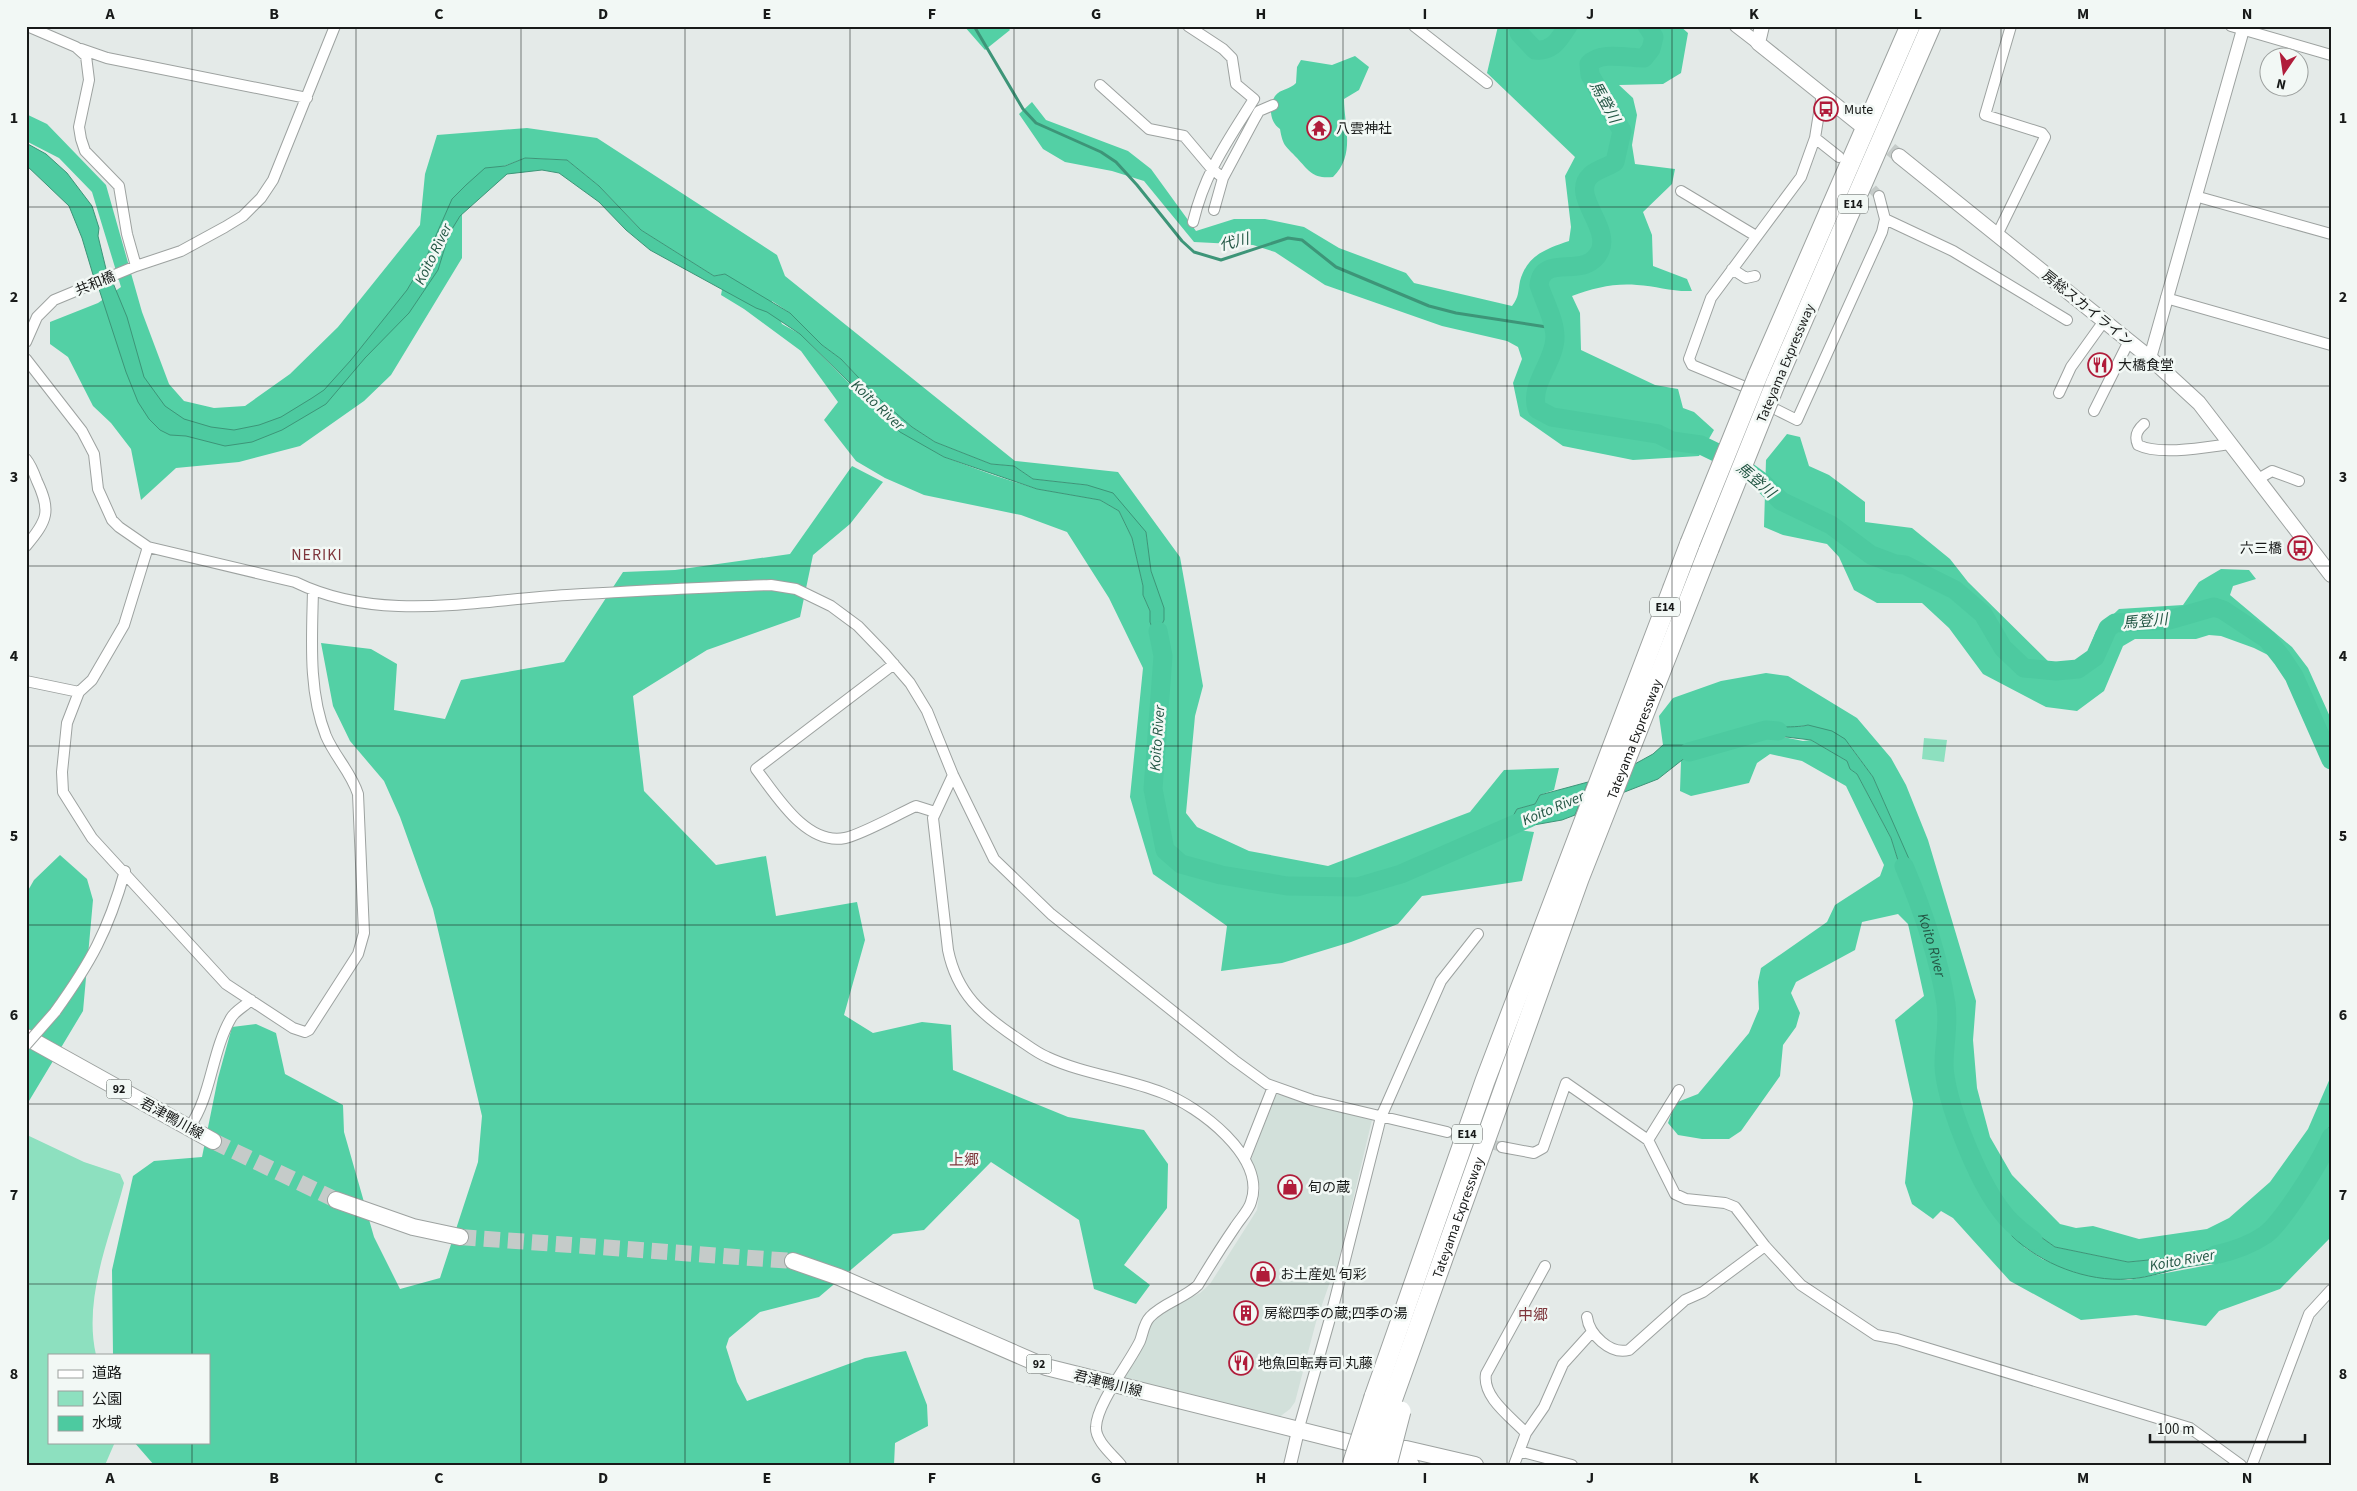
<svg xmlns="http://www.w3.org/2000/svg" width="2357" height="1491" viewBox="0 0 2357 1491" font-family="'Source Sans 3','Noto Sans JP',sans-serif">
	<rect width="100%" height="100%" fill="#e4eae8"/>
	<path fill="#d2e0da" d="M1275,1094L1372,1120L1335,1275L1332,1276L1316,1322L1295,1402L1290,1409L1278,1418L1123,1382L1150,1324L1163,1311L1200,1293L1210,1284L1257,1210L1260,1187L1251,1160Z"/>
	<path fill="#8de0bf" d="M1924,738L1947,740L1944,762L1922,759Z
		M27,1135L84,1162L120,1174L124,1183C110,1237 83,1298 96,1355H49V1442H115L105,1465H26Z"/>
	<path fill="#53d0a5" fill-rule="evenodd" d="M964,26H1007L1010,30L985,50Z
		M1498,26H1680L1688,33L1681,73L1663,84L1619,85L1633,98L1637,115L1632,145L1635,164L1675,169L1672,184L1643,212L1652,235L1653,266L1687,279L1692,291C1673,292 1656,286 1637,285C1614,283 1594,288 1572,296L1580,313L1581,350L1655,385L1678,389L1683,408L1694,412L1714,430L1699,456L1633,460L1563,446L1520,416L1513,383L1522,359L1518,347L1507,341L1442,326L1325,285L1275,252L1253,245L1194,242L1144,181L1112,171L1065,162L1043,149L1019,114L1032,102L1046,120L1128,151L1151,169L1196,231L1234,219H1265L1304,227L1339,248L1406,273L1414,283L1512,306C1519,297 1518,292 1520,281C1527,255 1546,249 1569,241L1571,227L1565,176L1575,157L1487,73Z
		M1355,56L1369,67L1359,90L1344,99C1344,125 1356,155 1333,177C1313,179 1309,171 1297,158C1286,146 1283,147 1280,129C1270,123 1268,106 1275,96C1280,89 1291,89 1296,83L1297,67L1301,60L1332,65Z
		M26,114L47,124L106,185L142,312L169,384L184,401L214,408L245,406L290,374L338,327L420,225L425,174L437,135L527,128L597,138L777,255L785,276L1015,461L1118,472L1180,557L1203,686L1195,716L1186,813L1197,827L1249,851L1328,866L1470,812L1504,770L1559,768L1554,790L1540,795L1535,804L1517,809L1512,819L1511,829L1534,832L1522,881L1422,896L1398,924L1351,942L1282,963L1221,971L1227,926L1153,874L1130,797L1143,668L1109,598L1067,532L1021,515L924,495L885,478L856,461L824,420L838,402L801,351L744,309L721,295L725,274L714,276L641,230L599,186L567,160L525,158L496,169L462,195V258L391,375L364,401L300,446L239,462L176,468L141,500L131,449L111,423L93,406L68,357L50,344V322L98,303L121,287L92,192L59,158L26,141ZM772,301L790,313L822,345L841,359L875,395L912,427L935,442L991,464L1014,466L1033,479L1087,485L1146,532C1148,545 1148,558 1151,571C1155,590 1169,609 1160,628L1153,627L1150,622V611L1143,595V586L1132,538L1119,511L1100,500L1037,489L993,475L944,457L924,445L868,402L800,334L782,324Z
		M1787,434L1800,437L1809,466L1829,475L1865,502V522L1912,528L1950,559L1968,582L2059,672L2084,662L2096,631L2119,609L2183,605L2199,582L2221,569L2249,570L2256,579L2233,586L2230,595L2292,647L2308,668L2331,719V746L2315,707L2290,666L2254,648L2221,636L2209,635L2196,639H2135L2123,646L2104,691L2077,711L2046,707L1983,674L1949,628L1922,603H1877L1854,590L1839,557L1827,544L1783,535L1764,527L1766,460Z
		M852,466L883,482L850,524L813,555L800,617L707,650L633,696L644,791L716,865L766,856L776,916L857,902L865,940L844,1015L873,1033L922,1022L951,1025L953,1070L1068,1117L1144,1130L1168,1164L1167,1208L1124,1265L1150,1285L1136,1304L1094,1289L1079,1220L991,1162L924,1230L893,1234L819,1297L760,1312L729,1338L726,1347L737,1382L747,1401L865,1358L906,1351L927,1405L928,1426L895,1443L894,1465H154L134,1442H209V1355H113L112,1270L133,1176L154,1161L202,1157L218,1078L232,1027L256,1024L276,1033L285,1074L343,1105L344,1132L374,1237L400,1289L440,1278L478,1162L482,1116L433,909L400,817L384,781L350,741L333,706L321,643L371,649L397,664L394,710L445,719L461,680L564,662L623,572L675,570L790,554Z
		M1766,673L1788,676L1857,718L1891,758L1906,785L1928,840L1976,1001L1973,1040L1977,1088L1990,1137L2012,1175L2060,1224L2076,1228L2093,1226L2139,1239L2207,1229L2229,1218L2270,1182L2308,1129L2331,1076V1122L2323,1149L2326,1150L2331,1142V1237L2280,1289L2219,1311L2206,1326L2136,1315L2081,1320L2010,1281L1953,1218L1941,1211L1933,1219L1912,1204L1905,1183L1913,1103L1895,1020L1924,996L1908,924L1898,914L1862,922L1855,950L1796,982L1791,993L1800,1013L1796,1027L1783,1045L1780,1076L1741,1131L1729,1139H1702L1678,1135L1668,1123L1675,1103L1698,1094L1749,1033L1759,1009L1758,982L1761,968L1827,922L1835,905L1880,876L1884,865L1846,786L1802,761L1770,754L1757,763L1749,783L1691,796L1680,791L1681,761L1691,753L1713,745L1695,742L1684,745H1663L1659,716L1673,698L1721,681ZM1808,725L1849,744L1873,777L1919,884L1914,889L1901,870L1891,838L1857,774L1850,769L1847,761L1811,740L1803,741L1778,736L1770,738L1755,737L1753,734ZM2031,1230L2055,1247L2128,1262L2190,1256L2223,1247L2238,1248L2232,1257L2220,1263L2128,1280L2077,1273L2042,1259L2024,1247Z
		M60,855L87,879L93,900L83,1011L26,1106V894L34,880Z"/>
	<path fill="#4dcaa0" stroke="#3d9578" d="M26,143L46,154L67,173L92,206L99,228L98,236L107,273L94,278L82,238L69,206L26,165Z
		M525,158L567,160L599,186L641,230L714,276L725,274L790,313L822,345L841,359L875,395L912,427L935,442L991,464L1014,466L1033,479L1087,485L1113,493L1146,532L1151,571L1164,608V620L1160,628L1163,656L1150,622V611L1143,595V586L1132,538L1119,511L1100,500L1037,489L944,457L900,432L800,334L767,312L756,308L650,250L626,230L599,202L559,173L542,170L507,174L460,216L449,234L438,270L409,313L365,358L326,404L282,430L252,442L225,446L186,436L170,435L160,430L149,419L138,402L126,372L99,289L113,283L127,317L144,377L165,406L184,419L211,427L234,430L259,425L281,417L312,398L324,390L351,360L407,290L426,258L452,199L466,185L485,168L505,166Z
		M1808,725L1832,731L1845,739L1873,777L1920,884L1914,889L1901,870L1891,838L1857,774L1850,769L1847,761L1811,740L1778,736L1770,738L1755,737L1753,734C1763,724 1793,729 1808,725Z
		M1695,742L1714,745L1691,753L1658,779L1622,793L1633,765L1653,754L1663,745H1684Z
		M1588,782L1575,815L1562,820L1511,829L1507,827L1517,809L1535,804L1540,795Z
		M2331,1122V1142L2326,1150H2322Z
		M2013,1225L2031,1230L2055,1247L2128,1262L2190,1256L2215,1247H2238L2239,1252C2222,1262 2212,1263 2192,1266C2171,1269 2150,1278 2128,1279C2087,1282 2041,1264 2012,1236Z"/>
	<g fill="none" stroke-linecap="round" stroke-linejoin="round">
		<path stroke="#3d9578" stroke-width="3" d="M974,26L1023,109L1036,123L1101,152L1116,162L1137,185L1182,241L1194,252L1221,260L1288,238L1302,240L1336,267L1429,306L1456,313L1553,328"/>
		<g stroke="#4dcaa0" stroke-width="19">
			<path d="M1518,26L1519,33L1535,50C1553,52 1559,39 1568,26"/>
			<path d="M1647,26L1654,37L1651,49L1644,58C1627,58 1600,51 1589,64L1590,75L1622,131L1615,162C1608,167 1598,169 1591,175C1569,195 1611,226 1600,251C1586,281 1542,252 1539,285C1544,301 1555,320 1555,337C1555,362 1529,384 1537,409L1552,417L1658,434L1672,441L1701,445L1730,459L1762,482L1781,501L1831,525L1871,555L1895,564L1905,565L1955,590L1983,614L2003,648L2024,668L2056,671L2078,669L2095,657L2108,628L2115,623L2169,620L2214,607L2223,610L2267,639L2282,658L2294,676L2331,760"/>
			<path d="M1158,631L1163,656L1153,789L1165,850L1181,864L1221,875L1287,886L1357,887L1401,874L1529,818"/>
			<path d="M1689,752L1766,730L1778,731"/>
			<path id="s1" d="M1904,866C1922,908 1939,959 1946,1004C1949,1025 1944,1044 1944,1065C1945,1101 1978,1180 2000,1209C2009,1222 2020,1231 2033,1240"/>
			<path d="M2215,1255C2233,1251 2249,1246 2265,1235C2283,1222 2322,1159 2331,1137"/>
		</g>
		<path stroke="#c5cbc9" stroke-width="10" stroke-dasharray="10 5" stroke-linecap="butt" d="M1862,178L1879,196
			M1665,581L1698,603
			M1447,1132L1502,1147"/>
		<path stroke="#c5cbc9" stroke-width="14" stroke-dasharray="14 7" stroke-linecap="butt" d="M1858,123L1899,156"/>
		<path stroke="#c5cbc9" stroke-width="16" stroke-dasharray="16 8" stroke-linecap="butt" d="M213,1141L336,1200
			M460,1237L793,1261"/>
		<g stroke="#9da2a0" stroke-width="12">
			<path id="minor" d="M27,26L76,47L86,56L89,80L79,127L81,139L85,151L119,186L127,234L136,266
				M1188,26L1223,49L1232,58L1236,84L1254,99C1227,142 1205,172 1193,222
				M1414,26L1487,83
				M2231,26L2331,55
				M81,49L107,58L307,98
				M1100,85L1149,129L1184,136L1211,168L1223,178
				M1815,138L1839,157
				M1681,191L1756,236
				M2195,196L2331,234
				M1214,210L1223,178L1254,120L1259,111L1273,105
				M1885,219L1953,251L2067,320
				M1997,235L2045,137L2042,133L1985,115L2011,26
				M1732,269L1746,278L1755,276
				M2166,298L2331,345
				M26,342L37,317L54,300L136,266L181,251L225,227L243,216L261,198L273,180L335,26
				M26,359L82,431L94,454L98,489L112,520L119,527L148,547L295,582C381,624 476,600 567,595C635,591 703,587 771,585L796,589L831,606L858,626L885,654L910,683L927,711L953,775L994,859L1051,914L1234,1060L1267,1084L1312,1100L1447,1132
				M1743,386L1692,365L1689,359L1711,298L1801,177L1815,138L1822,94
				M2059,393L2071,367L2104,321
				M1777,410L1797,420L1882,232L1885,219L1879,196
				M2094,411L2129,341
				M2144,424C2137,430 2134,436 2138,445C2160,456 2207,447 2230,444
				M26,459C31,465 34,473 37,481C51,511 48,520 26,546
				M2258,479L2272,471L2299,481
				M148,547L124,625L92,680L79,692L67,723L62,772L63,792L92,838L226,984L293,1028L305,1032L309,1030L358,954L364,933L358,794C351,772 335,757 326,736C308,691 312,638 313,590
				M894,664L756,769C776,795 806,846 845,838C863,834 898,814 916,806L935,812
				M26,681L79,692
				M953,775L933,818L948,950C957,994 982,1015 1018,1039C1027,1045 1037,1053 1047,1057C1083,1074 1125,1078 1163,1093C1198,1106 1267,1157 1251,1202C1249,1210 1240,1219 1235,1227C1222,1246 1210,1265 1198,1285C1185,1298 1163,1303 1150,1317C1144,1323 1143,1333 1140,1341C1129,1364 1097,1403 1096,1427C1095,1441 1113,1455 1121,1465
				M55,1012C91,962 108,931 125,871
				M189,1128C212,1095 211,1053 231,1018C235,1011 245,1006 251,1000
				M1648,1140L1679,1090
				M1502,1147L1534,1153L1543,1148L1566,1083L1648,1140L1675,1194L1686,1199L1725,1203L1735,1207L1765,1246L1801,1285L1876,1335L1897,1339L2190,1428L2241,1465
				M1245,1158L1273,1087
				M1587,1317C1589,1334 1610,1355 1629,1350L1685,1300L1703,1292L1765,1246
				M1298,1431L1331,1315L1381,1117L1441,981L1478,934
				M1526,1433C1511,1417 1482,1397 1486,1374L1545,1266
				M1519,1451L1572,1465
				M1514,1465L1526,1433L1544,1407L1563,1364L1591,1333
				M2252,1465L2309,1314L2331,1290"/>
		</g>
		<g stroke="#9da2a0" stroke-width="14">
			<path id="tertiary" d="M1736,26L1758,43
				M2150,358L2244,26
				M1290,1465L1298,1431"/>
		</g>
		<g stroke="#9da2a0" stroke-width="16">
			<path id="secondary" d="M1762,26L1758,43L1858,123
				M1899,156L2150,358L2199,403L2331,575"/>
		</g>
		<g stroke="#9da2a0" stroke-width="18">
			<path id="primary" d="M26,1037L213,1141
				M336,1200L413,1227L460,1237
				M793,1261L839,1277L1046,1367L1379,1450L1411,1465
				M1381,1450L1406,1449L1475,1465"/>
		</g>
		<g stroke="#9da2a0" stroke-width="21">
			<g id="motorway">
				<path d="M1758,375L1910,26"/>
				<path d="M1776,382L1931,26"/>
				<path d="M1374,1397L1485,1081L1690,543"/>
				<path id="s2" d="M1392,1401L1579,879L1709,549"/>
			</g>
		</g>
		<use href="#minor" stroke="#fff" stroke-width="10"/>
		<use href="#tertiary" stroke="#fff" stroke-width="12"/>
		<use href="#secondary" stroke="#fff" stroke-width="14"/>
		<use href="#primary" stroke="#fff" stroke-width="16"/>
		<use href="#motorway" stroke="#fff" stroke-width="19"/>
		<g stroke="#9da2a0" stroke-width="12" stroke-linecap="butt">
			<path id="minor-bridge" d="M26,1045L55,1012"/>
		</g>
		<g stroke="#9da2a0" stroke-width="21" stroke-linecap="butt">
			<path id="motorway-bridge" d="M1690,543L1758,375
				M1709,549L1776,382
				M1352,1465L1374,1397
				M1371,1465L1392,1401
				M1387,1465L1401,1411"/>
		</g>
		<use href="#minor-bridge" stroke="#fff" stroke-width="10"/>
		<use href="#motorway-bridge" stroke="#fff" stroke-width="19"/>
	</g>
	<path fill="none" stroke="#181a19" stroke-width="1" stroke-opacity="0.55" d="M192,26V1355M356,26V1465M521,26V1465M685,26V1465M850,26V1465M1014,26V1465M1178,26V1465M1343,26V1465M1507,26V1465M1672,26V1465M1836,26V1465M2001,26V1465M2165,26V1465M26,207H2331M26,386H2331M26,566H2331M26,746H2331M26,925H2331M26,1104H2331M26,1284H2331M192,1442V1465"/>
	<defs>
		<g id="bus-ring" transform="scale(1.25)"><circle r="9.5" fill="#f2f8f5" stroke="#b01c3a" stroke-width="1.5"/><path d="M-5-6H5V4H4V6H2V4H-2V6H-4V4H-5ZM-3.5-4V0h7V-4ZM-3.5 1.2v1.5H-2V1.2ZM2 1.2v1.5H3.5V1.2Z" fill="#b01c3a"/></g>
		<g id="temple-ring" transform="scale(1.25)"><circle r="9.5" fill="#f2f8f5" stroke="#b01c3a" stroke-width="1.5"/><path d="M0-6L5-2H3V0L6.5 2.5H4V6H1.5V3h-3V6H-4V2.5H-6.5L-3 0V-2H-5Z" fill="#b01c3a"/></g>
		<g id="restaurant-ring" transform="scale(1.25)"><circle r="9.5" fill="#f2f8f5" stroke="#b01c3a" stroke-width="1.5"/><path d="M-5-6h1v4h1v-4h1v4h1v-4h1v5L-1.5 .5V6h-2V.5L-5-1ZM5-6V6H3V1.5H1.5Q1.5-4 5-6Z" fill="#b01c3a"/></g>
		<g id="shop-ring" transform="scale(1.25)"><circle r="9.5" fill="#f2f8f5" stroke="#b01c3a" stroke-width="1.5"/><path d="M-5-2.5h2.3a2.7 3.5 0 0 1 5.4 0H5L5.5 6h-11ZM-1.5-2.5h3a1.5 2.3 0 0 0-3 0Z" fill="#b01c3a"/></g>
		<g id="building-ring" transform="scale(1.25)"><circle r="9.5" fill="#f2f8f5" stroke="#b01c3a" stroke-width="1.5"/><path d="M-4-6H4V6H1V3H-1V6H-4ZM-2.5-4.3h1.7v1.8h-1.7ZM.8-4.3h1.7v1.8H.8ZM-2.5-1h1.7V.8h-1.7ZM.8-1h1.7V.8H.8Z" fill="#b01c3a"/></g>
	</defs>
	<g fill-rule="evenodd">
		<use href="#bus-ring" x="1826" y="109"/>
		<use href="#temple-ring" x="1319" y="128"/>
		<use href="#restaurant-ring" x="2100" y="365"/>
		<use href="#bus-ring" x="2300" y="548"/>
		<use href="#shop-ring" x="1290" y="1187"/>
		<use href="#shop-ring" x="1263" y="1274"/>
		<use href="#building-ring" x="1246" y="1313"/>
		<use href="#restaurant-ring" x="1241" y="1363"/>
	</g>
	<g text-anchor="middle" stroke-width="5" stroke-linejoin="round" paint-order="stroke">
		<g fill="#f2f8f5" stroke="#595d5b" stroke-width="1">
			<rect x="1838" y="194.5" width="30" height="19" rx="4"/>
			<rect x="1650" y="597.5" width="30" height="19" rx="4"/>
			<rect x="106.5" y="1079.5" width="25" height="19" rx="4"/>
			<rect x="1452" y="1124.5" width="30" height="19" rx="4"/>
			<rect x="1026.5" y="1354.5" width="25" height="19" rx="4"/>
		</g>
		<g font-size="12" font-weight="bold" fill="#181a19">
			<text x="1853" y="208">E14</text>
			<text x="1665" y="611">E14</text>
			<text x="119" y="1093">92</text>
			<text x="1467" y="1138">E14</text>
			<text x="1039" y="1368">92</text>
		</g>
		<g font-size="14" fill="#181a19" stroke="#f2f8f5" text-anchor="start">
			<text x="1844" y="114">Mute</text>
			<text x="1336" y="133">八雲神社</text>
			<text x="2118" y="370">大橋食堂</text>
			<text x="2282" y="553" text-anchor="end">六三橋</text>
			<text x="1308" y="1192">旬の蔵</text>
			<text x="1280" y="1279">お土産処 旬彩</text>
			<text x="1264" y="1318">房総四季の蔵;四季の湯</text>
			<text x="1258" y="1368">地魚回転寿司 丸藤</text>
		</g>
		<g font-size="14" fill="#181a19" stroke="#f2f8f5">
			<text transform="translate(95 283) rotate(-22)" y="5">共和橋</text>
			<text transform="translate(2088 308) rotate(39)" y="5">房総スカイライン</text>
			<text transform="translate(1785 363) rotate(-67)" y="5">Tateyama Expressway</text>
			<text dy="5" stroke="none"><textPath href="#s2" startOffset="705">Tateyama Expressway</textPath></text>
			<text transform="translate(172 1118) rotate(29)" y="5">君津鴨川線</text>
			<text dy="5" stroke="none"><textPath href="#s2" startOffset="195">Tateyama Expressway</textPath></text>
			<text transform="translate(1108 1383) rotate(14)" y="5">君津鴨川線</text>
		</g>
		<g font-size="15" font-style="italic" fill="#235644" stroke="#f2f8f5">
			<text transform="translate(1605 102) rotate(61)" y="5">馬登川</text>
			<text transform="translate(1234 242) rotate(-14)" y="5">代川</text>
			<text transform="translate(433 254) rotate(-64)" y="5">Koito River</text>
			<text transform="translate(878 405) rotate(43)" y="5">Koito River</text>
			<text transform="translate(1756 480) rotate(40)" y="5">馬登川</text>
			<text transform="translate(2145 621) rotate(-5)" y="5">馬登川</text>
			<text transform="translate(1157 738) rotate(-86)" y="5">Koito River</text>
			<text transform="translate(1553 808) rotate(-23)" y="5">Koito River</text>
			<text dy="5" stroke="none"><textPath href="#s1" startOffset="84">Koito River</textPath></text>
			<text transform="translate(2182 1260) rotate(-10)" y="5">Koito River</text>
		</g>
		<g font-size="15" fill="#7e363c" stroke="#f2f8f5">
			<text x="964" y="1165">上郷</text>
			<text x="1533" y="1320">中郷</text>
		</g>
		<g font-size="16" letter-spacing="1" fill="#7e363c" stroke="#f2f8f5">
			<text x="317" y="560">NERIKI</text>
		</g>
	</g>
	<rect width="2357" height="1491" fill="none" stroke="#f2f8f5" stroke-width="55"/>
	<rect x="48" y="1354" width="162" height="90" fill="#f2f8f5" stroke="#9b9f9d"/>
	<rect x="58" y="1370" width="25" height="8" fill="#ffffff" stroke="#9b9f9d"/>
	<text x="92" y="1378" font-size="15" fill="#181a19">道路</text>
	<rect x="58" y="1391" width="25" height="15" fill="#8de0bf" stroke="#9b9f9d"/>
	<text x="92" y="1404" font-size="15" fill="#181a19">公園</text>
	<rect x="58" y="1416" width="25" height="15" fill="#4dcaa0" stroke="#9b9f9d"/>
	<text x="92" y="1428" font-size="15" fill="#181a19">水域</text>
	<g transform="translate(2284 72) rotate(193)"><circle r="24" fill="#f2f8f5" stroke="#9b9f9d"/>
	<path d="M0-4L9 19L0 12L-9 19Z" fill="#b01c3a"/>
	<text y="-8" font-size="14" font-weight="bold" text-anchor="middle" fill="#181a19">N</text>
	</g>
	<path d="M2150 1434v8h155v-8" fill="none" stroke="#181a19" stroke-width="2.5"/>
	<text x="2157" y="1434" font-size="15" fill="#181a19" stroke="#f2f8f5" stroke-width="4" paint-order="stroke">100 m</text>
	<rect x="28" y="28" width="2302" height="1436" fill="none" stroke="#181a19" stroke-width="2"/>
	<g font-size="16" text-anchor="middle" font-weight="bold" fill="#181a19">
		<text x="110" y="19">A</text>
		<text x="274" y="19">B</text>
		<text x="439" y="19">C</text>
		<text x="603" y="19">D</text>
		<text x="767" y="19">E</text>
		<text x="932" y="19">F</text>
		<text x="1096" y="19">G</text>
		<text x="1261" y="19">H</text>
		<text x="1425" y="19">I</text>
		<text x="1590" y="19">J</text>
		<text x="1754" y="19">K</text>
		<text x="1918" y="19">L</text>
		<text x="2083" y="19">M</text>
		<text x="2247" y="19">N</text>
		<text x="14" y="123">1</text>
		<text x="2343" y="123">1</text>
		<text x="14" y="302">2</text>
		<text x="2343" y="302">2</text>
		<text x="14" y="482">3</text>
		<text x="2343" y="482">3</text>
		<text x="14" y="661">4</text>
		<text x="2343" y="661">4</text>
		<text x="14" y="841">5</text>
		<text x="2343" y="841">5</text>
		<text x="14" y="1020">6</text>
		<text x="2343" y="1020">6</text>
		<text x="14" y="1200">7</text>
		<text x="2343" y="1200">7</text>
		<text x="14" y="1379">8</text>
		<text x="2343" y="1379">8</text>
		<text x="110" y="1483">A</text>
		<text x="274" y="1483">B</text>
		<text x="439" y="1483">C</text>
		<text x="603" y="1483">D</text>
		<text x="767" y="1483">E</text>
		<text x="932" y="1483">F</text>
		<text x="1096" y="1483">G</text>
		<text x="1261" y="1483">H</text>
		<text x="1425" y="1483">I</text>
		<text x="1590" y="1483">J</text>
		<text x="1754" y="1483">K</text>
		<text x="1918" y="1483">L</text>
		<text x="2083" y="1483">M</text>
		<text x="2247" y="1483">N</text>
	</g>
</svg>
